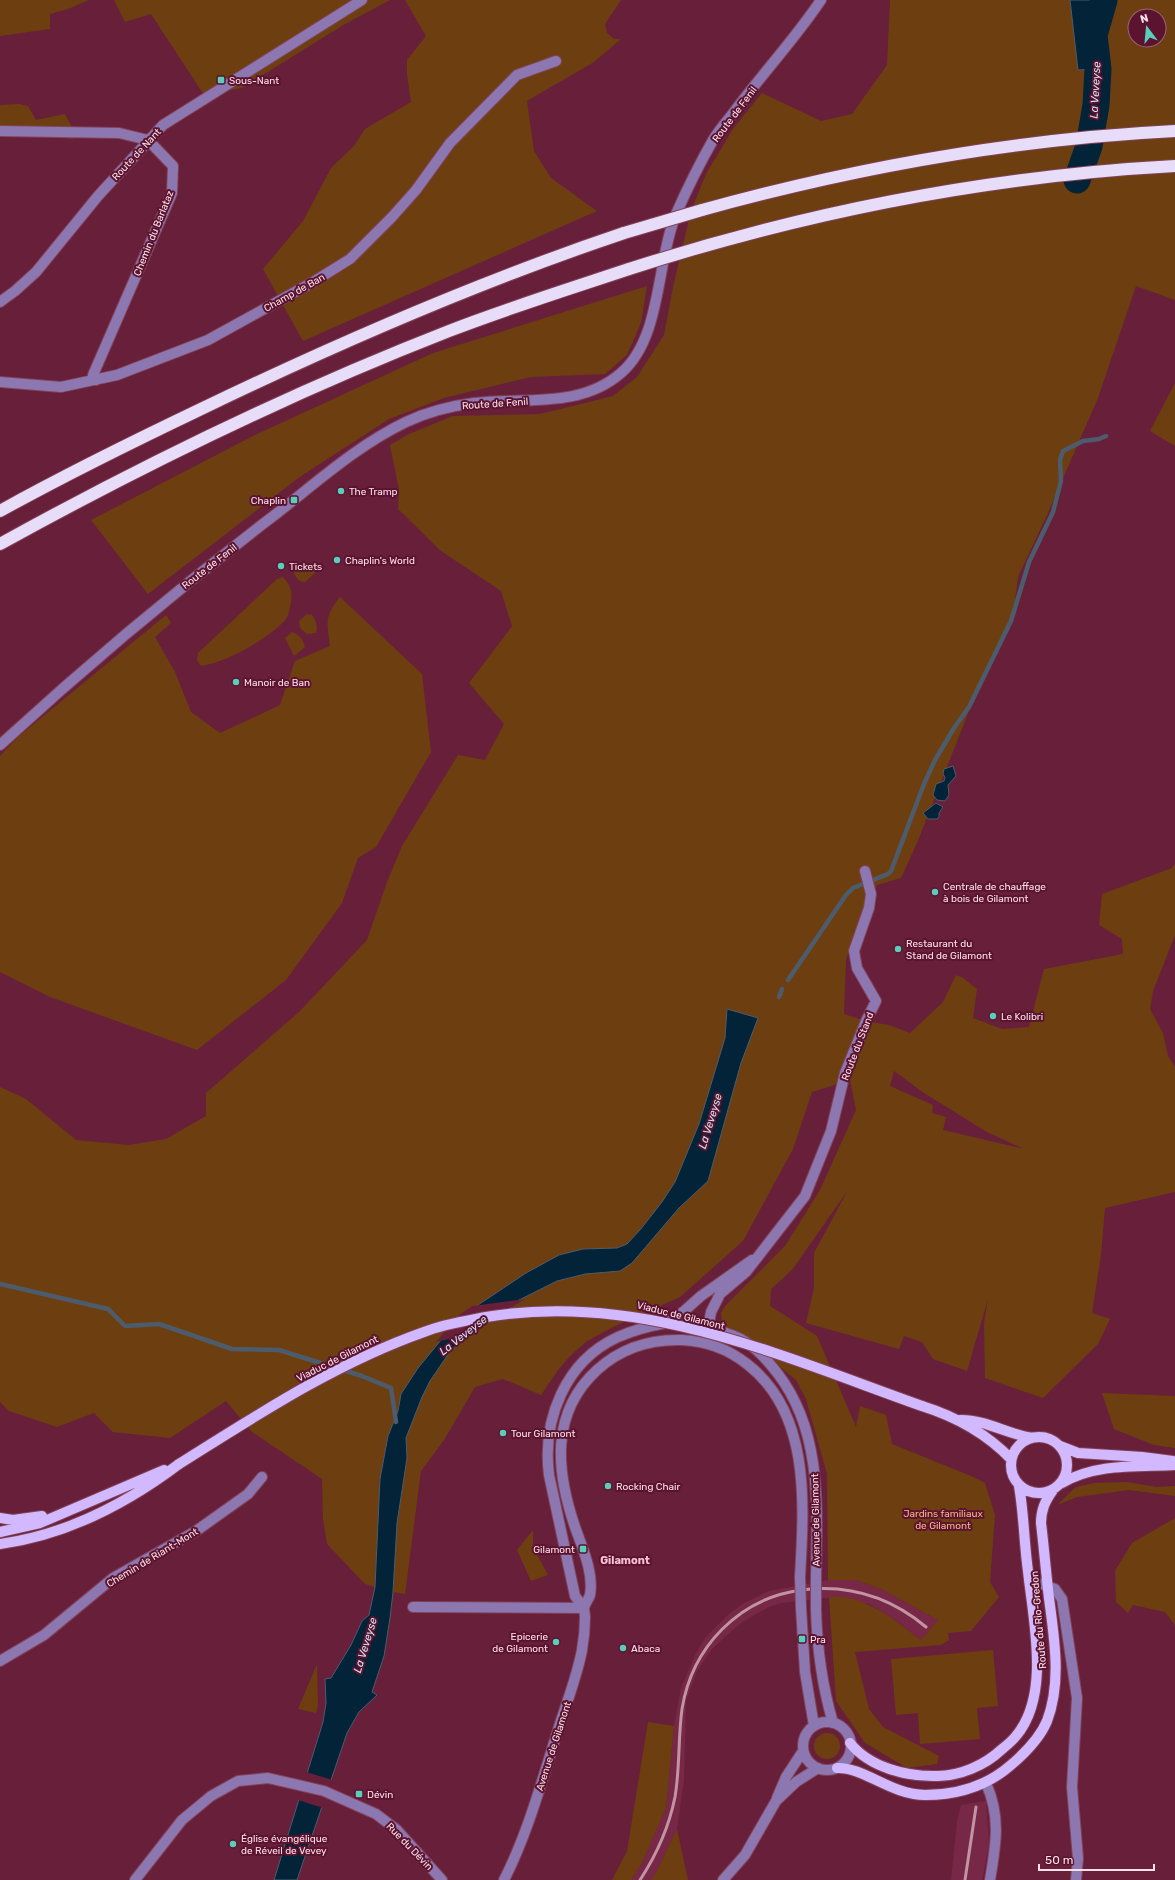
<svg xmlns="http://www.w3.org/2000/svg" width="1175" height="1880" viewBox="0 0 1175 1880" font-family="Rubik,sans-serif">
	<rect width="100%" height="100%" fill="#681f3a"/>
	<path fill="#772846" d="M828,1580H856L883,1590L938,1620L921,1640L895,1620L869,1604L834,1597L781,1603L769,1607L744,1621L727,1635L712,1649L697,1671L686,1701L684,1780L677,1829L657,1871L651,1880H631L642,1863L666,1808L674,1726L681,1688L696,1653L706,1637L729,1614L744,1603L769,1591Z
		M986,1801L989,1845L982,1880H951L957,1821L961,1805Z"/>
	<path fill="#6d3f10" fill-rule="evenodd" d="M0,0H89L68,9L50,14V29L0,36Z
		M114,0H390L345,24L242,88L204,95L151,14L125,22Z
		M405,0H621L605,24L607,33L614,39H621L594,62L527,101L534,151L551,178L597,211L303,341L263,269L303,221L331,168L354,146L365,129L411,102L407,74V60L426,36Z
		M890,0H1070L1079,70L1105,68L1101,33L1115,0H1175V300L1136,286L1098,398L1047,515L1018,577L1013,615L969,711L917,843L901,878L877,885L846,959L844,1014L865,1021L889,1025L910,1033L943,1002L956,975L963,978L977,989L973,1018L1002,1029L1029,1027L1044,969L1123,954L1122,939L1099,925L1102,894L1172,868L1175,863V935L1153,991L1150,1009L1163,1033L1168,1056L1175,1067V1192L1105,1208L1101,1255L1092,1313L1110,1319L1098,1344L1043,1398L985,1378L984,1323L988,1299L967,1371L933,1359L922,1342L904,1336L899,1349L806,1323L814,1288V1253L848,1190L792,1270L771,1289L770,1306L817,1336L856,1427L860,1406L886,1415L892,1444L971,1476L985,1483L995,1515L990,1582L999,1597L971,1631L948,1633L949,1640L941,1645L855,1652L869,1709L883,1727L939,1756L937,1764L907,1768L865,1743L836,1701L829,1597C864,1594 895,1620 921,1640L938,1620L883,1590L856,1580H828L827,1474L806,1399L796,1380L774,1362L726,1333L722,1323L721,1313L725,1306L785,1246L820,1190L856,1110L850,1080L812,1092L793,1149L743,1241L680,1297L613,1327L587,1341L571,1355L558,1370L541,1395L503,1379L475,1387L444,1440L421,1471L405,1594L393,1592L397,1523L407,1458L406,1438L422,1397L430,1381L451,1350L490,1319L513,1303L557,1281L632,1263L679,1208L708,1181L741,1063L758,1018L727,1009L725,1038L699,1124L675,1182L662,1202L640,1230L627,1244L617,1248L583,1249L559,1255L526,1273L460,1317L418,1368L401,1394L398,1411L388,1436L380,1478L375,1587L365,1584L327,1544L323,1519L322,1479L252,1432L226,1401L170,1438L113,1432L94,1413L57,1427L9,1411L0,1402V1087L26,1099L76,1140L129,1145L166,1139L206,1116V1093L300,1011L367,940L387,882L402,846L458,755L485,760L504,724L469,683L512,626L501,591L441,551L398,509L399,490L390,445L409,434L453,416L540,414L613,396L637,377L664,335L673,287L691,211L706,174L733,129L762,93L821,121L852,114L887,65ZM1135,16H1159V40H1135ZM894,1071L924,1093L987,1132L1024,1149L943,1130L946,1117L932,1113L933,1105L890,1086Z
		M19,104L28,106L36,120L65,114L73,129L74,139L0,133V105Z
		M647,286L641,323L627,355L605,374L531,377L444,398L389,419L301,476L148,594L91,520L253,436L433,353Z
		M1175,383V446L1150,431Z
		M304,561L316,572L305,582C298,582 296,577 293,571Z
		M283,577C292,587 293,594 290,607C289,611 288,616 286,619C268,639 228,662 201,666L197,660L198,653L277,579Z
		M340,597L422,674L431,752L376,847L358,858L342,903L286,980L197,1050L50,997L0,972V756L18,737L166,615L171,623L155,637L175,672L191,712L220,733L280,705L295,661L330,646C327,621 324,617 340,597Z
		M307,614L312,615C316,620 318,626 316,633L307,634L300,628L299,621Z
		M292,632C300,635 303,639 305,647L294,656L285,638Z
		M1102,1393L1175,1396V1448L1154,1445L1114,1429Z
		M1127,1482L1157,1487L1175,1486V1496L1129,1490L1077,1497L1057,1505L1076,1487L1094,1483Z
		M1175,1518V1625L1165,1612L1133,1605L1128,1613L1116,1602L1115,1571L1132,1543Z
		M533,1530V1547L548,1575L531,1581L517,1550Z
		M993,1650L998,1706L977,1708L980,1739L920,1744L918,1713L896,1715L891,1659Z
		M317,1664L318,1706L316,1713L298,1709Z
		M648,1722L674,1726L666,1808L642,1863L631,1880H612L627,1851Z
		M814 1746a13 13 0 1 1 26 0a13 13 0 1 1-26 0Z
		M677,1829L688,1880H651L657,1871Z"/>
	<path fill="#022338" stroke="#4d5c6d" d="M1070,0H1115L1101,33L1105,68L1078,70Z
		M953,766L956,776L948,785L949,795L945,801L937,800L933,795L936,784L944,781L945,777L943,774L944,769Z
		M936,803L943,807L939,813V817L937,819H928L923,813Z
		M727,1009L758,1018L741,1063L708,1181L679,1208L632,1263L620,1271L585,1274L557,1281L513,1303L490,1319L451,1350L430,1381L422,1397L406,1438L407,1458L397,1523L393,1592L390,1618L384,1656L372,1692L377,1695L359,1712L347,1733L297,1880H274L323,1722L326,1703L325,1679L331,1678L351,1645L362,1621L369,1615L375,1587L380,1479L388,1436L398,1411L401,1394L418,1368L460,1317L526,1273L559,1255L583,1249L617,1248L627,1244L640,1230L662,1202L675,1182L699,1124L725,1038Z"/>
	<path fill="#681f3a" d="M525,1299L491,1320L476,1333L436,1342L459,1315L472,1306Z
		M306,1772L333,1780L323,1808L298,1800Z"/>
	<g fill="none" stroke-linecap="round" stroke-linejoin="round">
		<path stroke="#4d5c6d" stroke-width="4.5" d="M788,980L846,895L853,888L888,874L891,871L924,784L935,760L954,728L969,707L1011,621L1029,562L1053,512L1061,481L1060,460L1063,451L1083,441L1099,439L1106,436
			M779,997L782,989
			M0,1284L108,1309L125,1326L159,1324L232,1349L279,1350L362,1376L391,1388L396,1422"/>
		<path stroke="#022338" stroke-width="27" d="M1077,180L1089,146L1096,105L1098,69L1094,35L1104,0"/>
		<g stroke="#834259" stroke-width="12">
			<path id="minor" d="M0,131L119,133L148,140L173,166L172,193L93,375L96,380
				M0,302L15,291L36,272L98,196L163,125L362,0
				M0,382L61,387L117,375L208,340L313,282L350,259L392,217L416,190L450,143L517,75L556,61
				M0,745C88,664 180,587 276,514C317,482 358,445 406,422C427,412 450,406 474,403C523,397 580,409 621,373C662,338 656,263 676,214C687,189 700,163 713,140C719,130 727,121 734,112C762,74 795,39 821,0
				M666,1323L683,1312L701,1296L752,1260
				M691,1324C708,1328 725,1331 741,1339C757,1348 767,1360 778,1374C823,1433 817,1509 816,1579
				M708,1328L711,1312L720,1294L746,1272L805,1196L831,1131L845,1073L866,1021L876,1001L857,968L854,951L869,908L871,894L865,871
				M1029,1580L1055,1589L1062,1599L1077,1698L1072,1787L1078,1858L1076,1880
				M413,1607L584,1608
				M584,1608L575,1596L549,1475C542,1420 565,1361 618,1337C634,1330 649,1326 666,1323
				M801,1608L805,1672L814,1726
				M816,1609C817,1649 822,1685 833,1723
				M0,1661L44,1635L113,1578L196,1531L248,1494L262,1477
				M803 1746a24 24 0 1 1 48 0a24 24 0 1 1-48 0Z
				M986,1783C1001,1817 996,1844 990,1880
				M777,1798L786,1777L803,1751
				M135,1880L182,1820L211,1796L238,1781L268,1778L324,1791L376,1814L397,1830L442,1880
				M504,1880C528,1833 542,1780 558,1730C566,1704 577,1677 582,1650C584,1639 585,1627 585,1617C585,1614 584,1611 584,1608C585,1603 589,1599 590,1595C594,1573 582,1547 575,1527C556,1471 550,1413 597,1370C621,1348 649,1339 682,1340C706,1341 728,1349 747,1364C811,1413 804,1504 800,1577
				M723,1880L745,1855L776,1801L796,1782L818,1768"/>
		</g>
		<g stroke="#834259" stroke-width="12">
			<path id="major" d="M922,1406C957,1417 986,1433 1011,1459
				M961,1420C986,1420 1007,1434 1032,1438
				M1011 1465a28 28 0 1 1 56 0a28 28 0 1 1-56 0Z
				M1060,1446L1078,1453L1142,1457L1173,1461
				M1062,1483C1096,1463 1137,1467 1175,1465
				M0,1518L13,1520L42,1516
				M0,1532L40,1523L164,1470
				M0,1544C66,1535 126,1504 179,1464
				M850,1743C870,1768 908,1777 938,1776C960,1776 985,1765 1001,1750C1006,1746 1012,1741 1016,1736C1051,1695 1033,1619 1028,1571C1024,1543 1024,1514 1019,1486
				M837,1768C864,1767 891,1795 925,1795C957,1795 987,1786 1011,1765C1025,1753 1040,1738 1047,1721C1062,1682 1054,1637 1049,1598C1046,1573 1044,1548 1041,1523C1041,1510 1045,1501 1053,1490"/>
		</g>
		<g stroke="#834259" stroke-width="14">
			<path id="highway" d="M702,210C857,167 1015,139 1175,131
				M0,511C65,475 132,442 199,410C338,343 478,282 624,233
				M0,544C145,464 295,391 449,331C508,308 569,289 629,269"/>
		</g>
		<use href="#minor" stroke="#8c77b0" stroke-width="10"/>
		<use href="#major" stroke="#d2b9ff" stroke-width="10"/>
		<use href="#highway" stroke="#e7ddf9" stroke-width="12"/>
		<path stroke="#c294a3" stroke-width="3" d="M640,1880C657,1854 669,1827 675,1797C680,1768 678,1738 682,1709C692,1647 739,1598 802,1590C849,1584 890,1597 926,1627
			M965,1880L976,1807"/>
		<g stroke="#834259" stroke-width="12" stroke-linecap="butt">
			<path id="minor-bridge" d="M800,1577L801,1608
				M816,1579V1609"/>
		</g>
		<g stroke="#834259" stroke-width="12" stroke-linecap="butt">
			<path id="major-bridge" d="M179,1464C257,1415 336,1363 424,1332C444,1324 465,1321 486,1317C639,1291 781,1356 922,1406"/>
		</g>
		<g stroke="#834259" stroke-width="14" stroke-linecap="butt">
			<path id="highway-bridge" d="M624,233L702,210
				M629,269C806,212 989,176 1175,166"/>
		</g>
		<use href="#minor-bridge" stroke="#8c77b0" stroke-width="10"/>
		<use href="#major-bridge" stroke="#d2b9ff" stroke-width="10"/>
		<use href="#highway-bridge" stroke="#e7ddf9" stroke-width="12"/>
	</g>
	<g fill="#5bcebb" stroke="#5b1330" stroke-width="1.5">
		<rect x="217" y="76" width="8" height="8" rx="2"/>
		<circle cx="341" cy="491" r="4"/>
		<rect x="290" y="496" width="8" height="8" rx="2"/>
		<circle cx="337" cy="560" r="4"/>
		<circle cx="281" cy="566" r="4"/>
		<circle cx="236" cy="682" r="4"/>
		<circle cx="935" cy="892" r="4"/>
		<circle cx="898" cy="949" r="4"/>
		<circle cx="993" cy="1016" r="4"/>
		<circle cx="503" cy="1433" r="4"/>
		<circle cx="608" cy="1486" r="4"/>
		<rect x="579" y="1545" width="8" height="8" rx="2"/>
		<rect x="798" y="1635" width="8" height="8" rx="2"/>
		<circle cx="556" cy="1642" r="4"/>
		<circle cx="623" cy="1648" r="4"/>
		<rect x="355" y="1790" width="8" height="8" rx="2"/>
		<circle cx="233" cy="1844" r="4"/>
	</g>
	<g text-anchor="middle" stroke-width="4" stroke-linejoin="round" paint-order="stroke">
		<g font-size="10" fill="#fde1e8" stroke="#5b1330" text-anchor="start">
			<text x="229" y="84">Sous-Nant</text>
			<text x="349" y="495">The Tramp</text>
			<text x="286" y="504" text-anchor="end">Chaplin</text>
			<text x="345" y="564">Chaplin's World</text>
			<text x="289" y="570">Tickets</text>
			<text x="244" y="686">Manoir de Ban</text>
			<text x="943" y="890">Centrale de chauffage<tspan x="943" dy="12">à bois de Gilamont</tspan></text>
			<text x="906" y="947">Restaurant du<tspan x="906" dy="12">Stand de Gilamont</tspan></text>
			<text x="1001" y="1020">Le Kolibri</text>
			<text x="511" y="1437">Tour Gilamont</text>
			<text x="616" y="1490">Rocking Chair</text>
			<text x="575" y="1553" text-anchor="end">Gilamont</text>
			<text x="548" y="1640" text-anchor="end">Epicerie<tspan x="548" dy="12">de Gilamont</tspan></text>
			<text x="810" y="1643">Pra</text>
			<text x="631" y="1652">Abaca</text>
			<text x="367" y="1798">Dévin</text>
			<text x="241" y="1842">Église évangélique<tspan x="241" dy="12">de Réveil de Vevey</tspan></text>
		</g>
		<g font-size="10" fill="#fde1e8" stroke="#5b1330">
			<text transform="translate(734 114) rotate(-53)" y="4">Route de Fenil</text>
			<text transform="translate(136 154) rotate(-47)" y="4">Route de Nant</text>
			<text transform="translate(153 233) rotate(-68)" y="4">Chemin du Barlataz</text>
			<text transform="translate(294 292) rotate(-29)" y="4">Champ de Ban</text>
			<text transform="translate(495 403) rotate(-4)" y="4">Route de Fenil</text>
			<text transform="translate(209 566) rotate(-38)" y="4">Route de Fenil</text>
			<text transform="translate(857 1046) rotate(-69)" y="4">Route du Stand</text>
			<text transform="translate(681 1315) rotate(14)" y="4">Viaduc de Gilamont</text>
			<text transform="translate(337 1358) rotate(-27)" y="4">Viaduc de Gilamont</text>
			<text transform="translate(815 1520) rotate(-91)" y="4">Avenue de Gilamont</text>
			<text transform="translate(152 1557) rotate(-31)" y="4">Chemin de Riant-Mont</text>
			<text transform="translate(1038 1620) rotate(-95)" y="4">Route du Rio-Gredon</text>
			<text transform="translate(553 1746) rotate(-72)" y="4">Avenue de Gilamont</text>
			<text transform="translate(410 1846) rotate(46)" y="4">Rue du Dévin</text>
		</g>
		<g font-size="10" fill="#f3b681" stroke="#5b1330">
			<text x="943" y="1517">Jardins familiaux<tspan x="943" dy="12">de Gilamont</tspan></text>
		</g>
		<g font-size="11" font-style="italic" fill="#d0e6f7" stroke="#5b1330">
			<text transform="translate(1095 90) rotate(-87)" y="4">La Veveyse</text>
			<text transform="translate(710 1121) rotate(-73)" y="4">La Veveyse</text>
			<text transform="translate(463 1335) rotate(-38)" y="4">La Veveyse</text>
			<text transform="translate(365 1645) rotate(-73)" y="4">La Veveyse</text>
		</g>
		<g font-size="11" font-weight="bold" fill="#f8c2d0" stroke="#5b1330">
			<text x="625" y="1564">Gilamont</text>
		</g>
	</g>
	<g transform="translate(1147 28) rotate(344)"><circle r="19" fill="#5b1330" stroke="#9c657a"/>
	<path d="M0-3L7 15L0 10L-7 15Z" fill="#5bcebb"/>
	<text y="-6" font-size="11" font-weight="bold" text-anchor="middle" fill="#fde1e8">N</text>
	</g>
	<path d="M1039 1864v6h115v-6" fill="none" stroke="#fde1e8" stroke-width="2"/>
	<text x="1045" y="1864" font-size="12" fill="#fde1e8" stroke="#5b1330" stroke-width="3" paint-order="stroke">50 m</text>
</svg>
